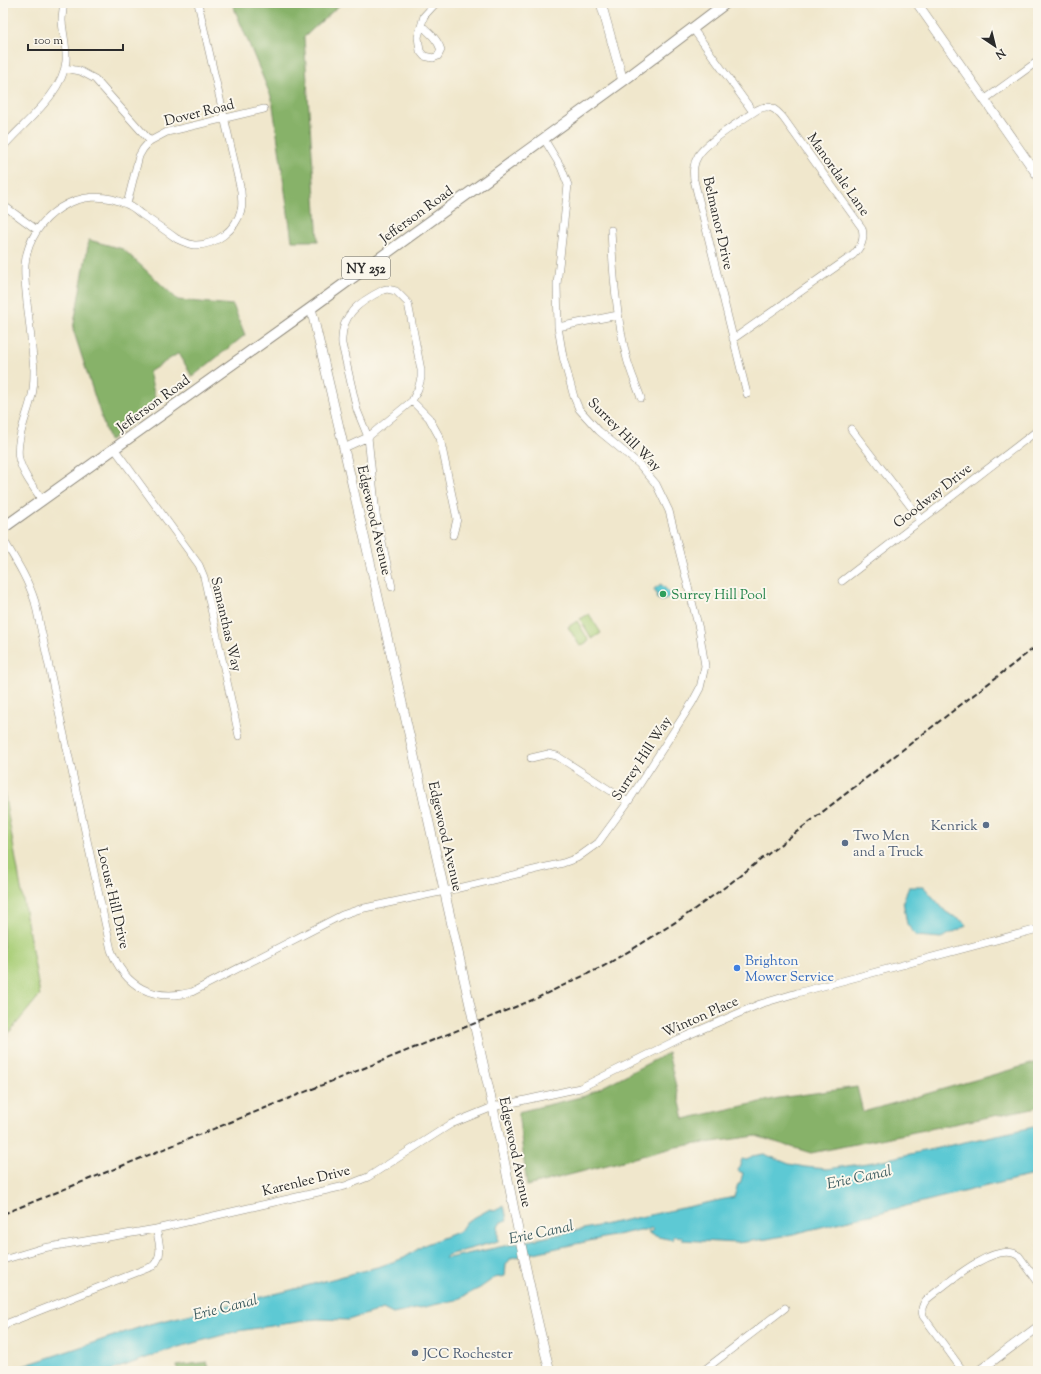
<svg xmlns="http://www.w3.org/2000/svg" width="1041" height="1374" viewBox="0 0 1041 1374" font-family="'Sorts Mill Goudy',serif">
	<rect width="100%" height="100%" fill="#fbf7ec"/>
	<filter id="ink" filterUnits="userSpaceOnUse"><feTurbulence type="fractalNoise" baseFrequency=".025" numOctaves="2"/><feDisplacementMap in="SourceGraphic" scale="8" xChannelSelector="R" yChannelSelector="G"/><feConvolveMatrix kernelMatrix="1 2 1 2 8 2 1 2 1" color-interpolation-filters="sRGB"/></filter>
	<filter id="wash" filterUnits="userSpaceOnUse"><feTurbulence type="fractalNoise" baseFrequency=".012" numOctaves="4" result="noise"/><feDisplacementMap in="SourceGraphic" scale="16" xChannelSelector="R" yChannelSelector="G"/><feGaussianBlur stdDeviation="0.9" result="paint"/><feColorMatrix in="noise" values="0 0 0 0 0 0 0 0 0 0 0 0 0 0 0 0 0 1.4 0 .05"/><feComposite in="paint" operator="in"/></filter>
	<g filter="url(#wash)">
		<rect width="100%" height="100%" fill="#f0e7cc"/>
		<path fill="#aacf79" stroke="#6a7d52" d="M589,614L601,633L592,639L580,619Z
			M577,621L589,641L580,646L568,627Z
			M3,787L40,995L3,1040Z"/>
		<path fill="#87b269" stroke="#596e4a" d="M232,3H342L304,37L318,241H292L272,99Z
			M89,240L123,249L178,300L233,305L245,335L192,377L179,353L149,372L157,405L109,441L73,329Z
			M668,1053L684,1119L779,1098L857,1087L863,1112L1038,1062V1107L811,1153L756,1136L676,1147L527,1186L518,1112L585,1096Z
			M207,1362L210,1371H178L177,1366Z"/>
		<path fill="#5dc9d4" stroke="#447a80" d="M661,584L669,592V598L662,601L656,598L657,596L654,589Z
			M909,887H924L946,912L964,922L966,926L941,938L916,936L907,924L903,901Z
			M1038,1126V1174L1003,1182L793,1234L767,1239L737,1243L682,1240V1237L674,1236L673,1240L658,1237L648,1233L653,1230L651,1228L649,1229V1230H640L511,1258L506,1265L505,1276L494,1278L480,1288L456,1300L393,1314L383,1309L348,1320L317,1319L238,1331L171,1349L110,1371H8L150,1324L287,1291L381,1266L404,1258L424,1245L460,1231L466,1222L490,1209L495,1211L504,1205L507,1220L501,1222L498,1227V1241L448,1255L445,1258H448L734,1197L738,1184H740L743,1173L738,1171L742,1159L747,1160L752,1156L764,1154L789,1164L805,1167L827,1169L874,1162Z"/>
	</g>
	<g filter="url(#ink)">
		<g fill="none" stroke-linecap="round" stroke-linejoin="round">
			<g stroke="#8e897c" stroke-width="8">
				<path id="street" d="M422,26C430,33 438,40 441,50L438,56L433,58L424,56L420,51L418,37L424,16L436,3
					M693,29L753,112
					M65,68L80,71L95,79L150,141
					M984,100L1038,61
					M3,147C23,123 63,94 66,61C67,48 63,35 62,21C62,15 63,9 64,3
					M127,204L139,156L143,149L150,141L167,132L264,109
					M3,205L37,230
					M611,230C613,272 616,314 626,355C629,369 636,384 641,398
					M558,327L618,315
					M733,339L853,255C861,247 865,240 862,228L784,119C776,109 769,103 757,110C743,119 705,143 698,156C693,164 693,171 694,180L747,394
					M412,401L429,418L440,438L457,519L453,535
					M851,429L921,520
					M114,448L199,565L204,577L239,736
					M344,448L368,437L412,401L418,389L421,378V370L408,303L396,291L387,289L383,290C359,302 340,315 342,344L357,410L368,437L376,514L392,587
					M42,500C33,487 23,474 19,459C15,440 28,414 32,395C34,387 34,379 34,370C32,348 30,326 27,303C26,290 24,277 25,264C30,216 81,182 126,204C132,206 137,211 141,214C153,222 165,230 177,239C182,241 188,244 194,245C215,246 236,230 241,210C243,204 241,197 241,191L198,3
					M3,539C15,559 28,579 35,602L111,950C125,987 153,1002 192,992L342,915L360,909L459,888L563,863L577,858L598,843L628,802L692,703L700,688L705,666L699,629L669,511L656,484L639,464L599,431L579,409L574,397L563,357L558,327L557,284L568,185L561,167L544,139
					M842,581L1038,430
					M531,758L548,754L557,756L628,802
					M3,1260L43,1248L156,1229L345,1186L368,1177L379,1170L451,1124L493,1107L580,1088L679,1039L760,1004L797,993L1038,929
					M3,1328L8,1323L153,1266C164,1255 159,1242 156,1229
					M703,1371L785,1308
					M963,1371L923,1316C921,1309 922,1306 926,1300C944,1286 996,1239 1019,1256L1038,1282"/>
			</g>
			<g stroke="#8e897c" stroke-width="10">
				<path id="secondary" d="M601,3L623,81
					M917,3L1038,176
					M311,308C374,572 432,838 492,1103C512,1192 526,1283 550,1371
					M979,1371L1038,1327"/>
			</g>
			<g stroke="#8e897c" stroke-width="12">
				<path id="primary" d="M3,528L311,308L623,81L726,3"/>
			</g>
			<use href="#street" stroke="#fff" stroke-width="7"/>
			<use href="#secondary" stroke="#fff" stroke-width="9"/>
			<use href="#primary" stroke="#fff" stroke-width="10"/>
			<path stroke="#2b2b2b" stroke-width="2" stroke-dasharray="6 3" stroke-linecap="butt" d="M3,1214L535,999L604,966L641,944L682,918L728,885L1038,645"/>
		</g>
	</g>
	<circle fill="#2e9e5b" stroke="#fbf7ec" stroke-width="1.5" cx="663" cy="594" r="4"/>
	<g fill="#5c6f8a" stroke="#fbf7ec" stroke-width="1.5">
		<circle cx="986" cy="825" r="4"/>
		<circle cx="845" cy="843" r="4"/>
		<circle cx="415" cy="1353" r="4"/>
	</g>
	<circle fill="#3f7fe0" stroke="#fbf7ec" stroke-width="1.5" cx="737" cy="968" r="4"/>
	<g text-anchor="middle" stroke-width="4" stroke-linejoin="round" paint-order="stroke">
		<rect fill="#fbf7ec" stroke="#696865" stroke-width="1" x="342" y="257" width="48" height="22" rx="3"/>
		<g font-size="13" font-weight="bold" fill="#2b2b2b">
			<text x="366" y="273">NY 252</text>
		</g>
		<g font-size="14" fill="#2b2b2b" stroke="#fbf7ec">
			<text transform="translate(199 112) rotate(-14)" y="5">Dover Road</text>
			<text transform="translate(839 174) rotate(55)" y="5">Manordale Lane</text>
			<text transform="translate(416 214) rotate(-36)" y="5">Jefferson Road</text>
			<text transform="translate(719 223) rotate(77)" y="5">Belmanor Drive</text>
			<text transform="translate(153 403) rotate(-36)" y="5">Jefferson Road</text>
			<text transform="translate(625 434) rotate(45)" y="5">Surrey Hill Way</text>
			<text transform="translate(932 495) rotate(-38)" y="5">Goodway Drive</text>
			<text transform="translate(375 520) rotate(77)" y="5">Edgewood Avenue</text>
			<text transform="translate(227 624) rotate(77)" y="5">Samanthas Way</text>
			<text transform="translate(641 758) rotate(-57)" y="5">Surrey Hill Way</text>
			<text transform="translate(446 836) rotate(77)" y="5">Edgewood Avenue</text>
			<text transform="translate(114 898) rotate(77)" y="5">Locust Hill Drive</text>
			<text transform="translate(700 1016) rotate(-24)" y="5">Winton Place</text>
			<text transform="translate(516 1152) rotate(78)" y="5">Edgewood Avenue</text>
			<text transform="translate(306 1180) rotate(-14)" y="5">Karenlee Drive</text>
		</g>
		<g font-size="14" fill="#27864d" stroke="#fbf7ec" text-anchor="start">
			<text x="671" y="599">Surrey Hill Pool</text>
		</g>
		<g font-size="14" fill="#4e5e75" stroke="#fbf7ec" text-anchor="start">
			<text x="978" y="830" text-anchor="end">Kenrick</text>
			<text x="853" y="840">Two Men<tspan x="853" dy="16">and a Truck</tspan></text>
			<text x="423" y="1358">JCC Rochester</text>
		</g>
		<g font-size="14" fill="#366cbe" stroke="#fbf7ec" text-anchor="start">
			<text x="745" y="965">Brighton<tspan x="745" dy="16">Mower Service</tspan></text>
		</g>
		<g font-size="15" font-style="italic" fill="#3a5a5e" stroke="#fbf7ec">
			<text transform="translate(859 1177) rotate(-12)" y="5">Erie Canal</text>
			<text transform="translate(541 1232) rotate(-12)" y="5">Erie Canal</text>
			<text transform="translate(225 1307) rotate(-14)" y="5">Erie Canal</text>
		</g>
	</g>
	<rect width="1041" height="1374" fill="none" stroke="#fbf7ec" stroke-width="16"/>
	<g transform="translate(995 46) rotate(145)" stroke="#fbf7ec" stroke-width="3" paint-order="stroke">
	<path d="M0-3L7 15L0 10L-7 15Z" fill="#2b2b2b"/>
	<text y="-6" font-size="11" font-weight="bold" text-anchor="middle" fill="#2b2b2b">N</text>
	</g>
	<path d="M28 44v6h95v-6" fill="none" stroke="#2b2b2b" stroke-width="2"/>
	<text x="34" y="44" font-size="12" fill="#2b2b2b" stroke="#fbf7ec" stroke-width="3" paint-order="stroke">100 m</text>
</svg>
